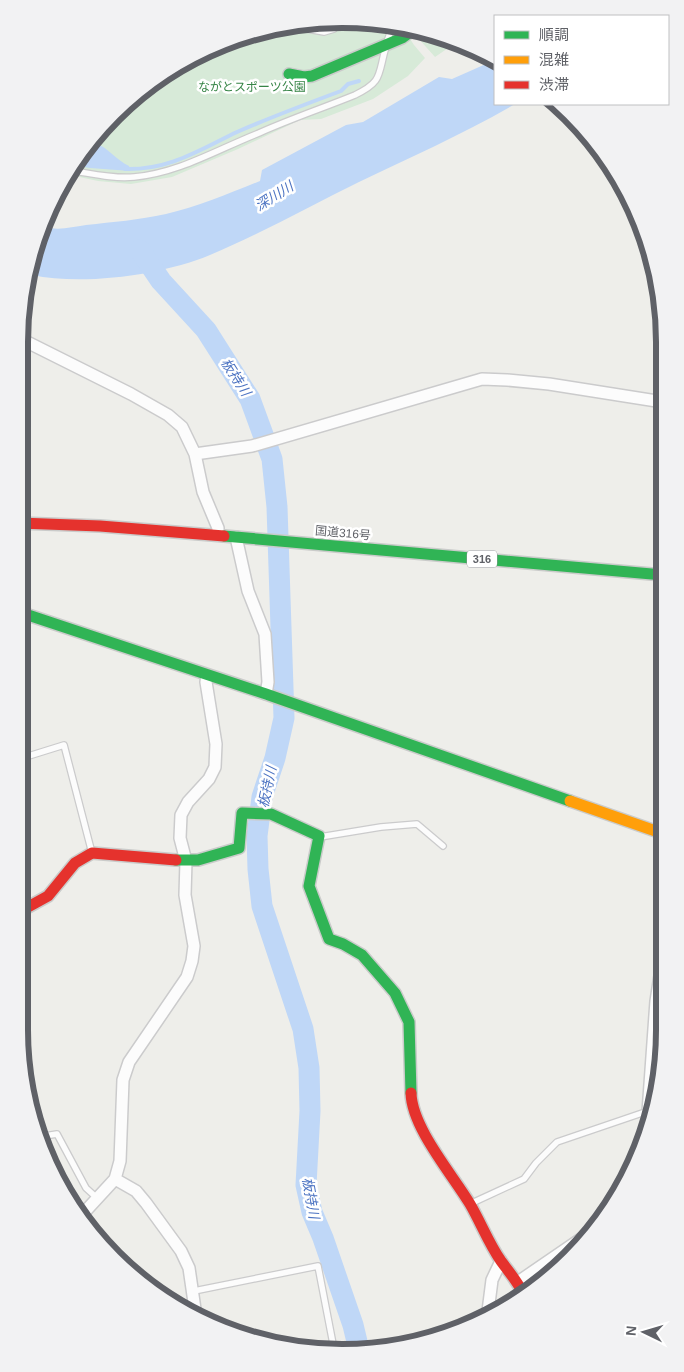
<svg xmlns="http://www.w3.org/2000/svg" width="684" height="1372" viewBox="0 0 684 1372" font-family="Arial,'Noto Sans JP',sans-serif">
	<rect width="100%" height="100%" fill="#eeeeea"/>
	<path fill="#d7ead8" d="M363,19L405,31L414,45L425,58L408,76L373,99L321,119L300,120L238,149L172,177L131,184L98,181L70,175L129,99L238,36Z
		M421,35L454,44L435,57L418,38Z"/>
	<path fill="#bfd7f7" d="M495,60V104H515C465,133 411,157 359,182C310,206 260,234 210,255C162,275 83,286 32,275L44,227C60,231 71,227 86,225C113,222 139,220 166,214C198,207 230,193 260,181L262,170L346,125L363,122L439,77L452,79Z
		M95,143C109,148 116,160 129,166L130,171L90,168L78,166Z"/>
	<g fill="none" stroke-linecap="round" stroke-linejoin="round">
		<path stroke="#bfd7f7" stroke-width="4" d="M125,169C170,170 199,150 237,132C271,117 306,104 341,91L348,84L359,81"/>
		<path stroke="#bfd7f7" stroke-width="21" d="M140,250L161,281L206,330L250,399L272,459L277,507L284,718L275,758L262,797L257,836L258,869L262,906L303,1029L309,1068L310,1111L306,1185L312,1212L323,1238L353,1325L359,1350"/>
		<g stroke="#cbcbcc" stroke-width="8">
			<path id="lane" d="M302,28L324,32L334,29L337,23
				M74,171C93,174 114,179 134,177C179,173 218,149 259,133C290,119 323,108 355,95C382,82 378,76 385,50C386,42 390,35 392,27
				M19,759L64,745L92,853
				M320,837L381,827L417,824L443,846
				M38,1137L57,1134L86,1188L97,1198
				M472,1203L524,1179L536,1163L557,1142L648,1111
				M194,1291L318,1266L334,1349"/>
		</g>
		<g stroke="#cbcbcc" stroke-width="14">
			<path id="street" d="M19,338L131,394L168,415L182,427L195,454L203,492L218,528V535
				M195,454L252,446L482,379L507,380L549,384L663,402
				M236,537L248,591L265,634L268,682L266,694
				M648,1112L656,1001L664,950
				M115,1179L136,1191L146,1203L181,1251L189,1268L196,1316
				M80,1217L115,1179L120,1161L123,1080L129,1062L187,977L192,961L194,946L185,895L186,861L180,838L181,815L188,802L209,779L215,767L216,744L206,682L207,675
				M518,1282L588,1234
				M487,1319L492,1280L501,1261"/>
		</g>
		<g stroke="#cacbca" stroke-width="14">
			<path id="fast" d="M289,74L304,77L312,76L402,38L410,32
				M224,536L663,575
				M19,612L266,694L570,801
				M176,860H198L239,848L242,813L271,814L319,836L309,886L329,939L343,944L362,955L395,993L409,1022L411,1093"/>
		</g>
		<g stroke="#cacbca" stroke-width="14">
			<path id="slow" d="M570,801L664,834"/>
		</g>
		<g stroke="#cacbca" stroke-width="14">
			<path id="jam" d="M19,523L100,526L224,536
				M19,912L48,896L75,863L92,853L176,860
				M411,1093C412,1128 452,1174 470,1204C481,1223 489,1244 501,1261C509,1272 517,1281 523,1293"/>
		</g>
		<use href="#lane" stroke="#fcfcfc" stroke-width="5.5"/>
		<use href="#street" stroke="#fcfcfc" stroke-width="11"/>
		<use href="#fast" stroke="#30b455" stroke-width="11"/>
		<use href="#slow" stroke="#ff9f0a" stroke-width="11"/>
		<use href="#jam" stroke="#e5322d" stroke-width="11"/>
	</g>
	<g text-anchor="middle" stroke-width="5" stroke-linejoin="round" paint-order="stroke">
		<rect fill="#fff" stroke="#8f9095" stroke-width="1" x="467" y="550.5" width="30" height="17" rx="4"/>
		<g font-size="11" font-weight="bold" fill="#5f6167">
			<text x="482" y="563">316</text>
		</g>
		<g font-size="12" fill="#378547" stroke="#fff">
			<text x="252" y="91">ながとスポーツ公園</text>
		</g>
		<g font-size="12" fill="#5f6167" stroke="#fff">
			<text transform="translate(343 533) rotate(5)" y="4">国道316号</text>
		</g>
		<g font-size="14" font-style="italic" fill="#4c73c2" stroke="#fff">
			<text transform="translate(274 196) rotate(-32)" y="5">深川川</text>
			<text transform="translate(236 377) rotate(57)" y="5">板持川</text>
			<text transform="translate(267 787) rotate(-78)" y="5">板持川</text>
			<text transform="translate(311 1198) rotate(80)" y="5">板持川</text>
		</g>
	</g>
	<path d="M0 0H684V1372H0ZM342 28H342A314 314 0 0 1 656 342V1030A314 314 0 0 1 342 1344H342A314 314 0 0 1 28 1030V342A314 314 0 0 1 342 28Z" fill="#f2f2f3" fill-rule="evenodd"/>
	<path fill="none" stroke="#5f6167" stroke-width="6" d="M342 28H342A314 314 0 0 1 656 342V1030A314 314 0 0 1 342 1344H342A314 314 0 0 1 28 1030V342A314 314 0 0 1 342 28Z"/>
	<rect x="494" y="15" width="175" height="90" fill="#ffffff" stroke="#bfc0c2"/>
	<rect x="504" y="31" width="25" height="8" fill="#30b455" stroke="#bfc0c2"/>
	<text x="539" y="40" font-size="15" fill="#5f6167">順調</text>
	<rect x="504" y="56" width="25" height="8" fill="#ff9f0a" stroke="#bfc0c2"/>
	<text x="539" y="65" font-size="15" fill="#5f6167">混雑</text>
	<rect x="504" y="81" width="25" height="8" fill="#e5322d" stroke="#bfc0c2"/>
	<text x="539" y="90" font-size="15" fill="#5f6167">渋滞</text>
	<g transform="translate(644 1332) rotate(275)" stroke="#ffffff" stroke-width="4" paint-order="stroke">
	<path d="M0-4L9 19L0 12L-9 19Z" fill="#5f6167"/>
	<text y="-8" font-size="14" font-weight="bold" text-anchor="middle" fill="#5f6167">N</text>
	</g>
</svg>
